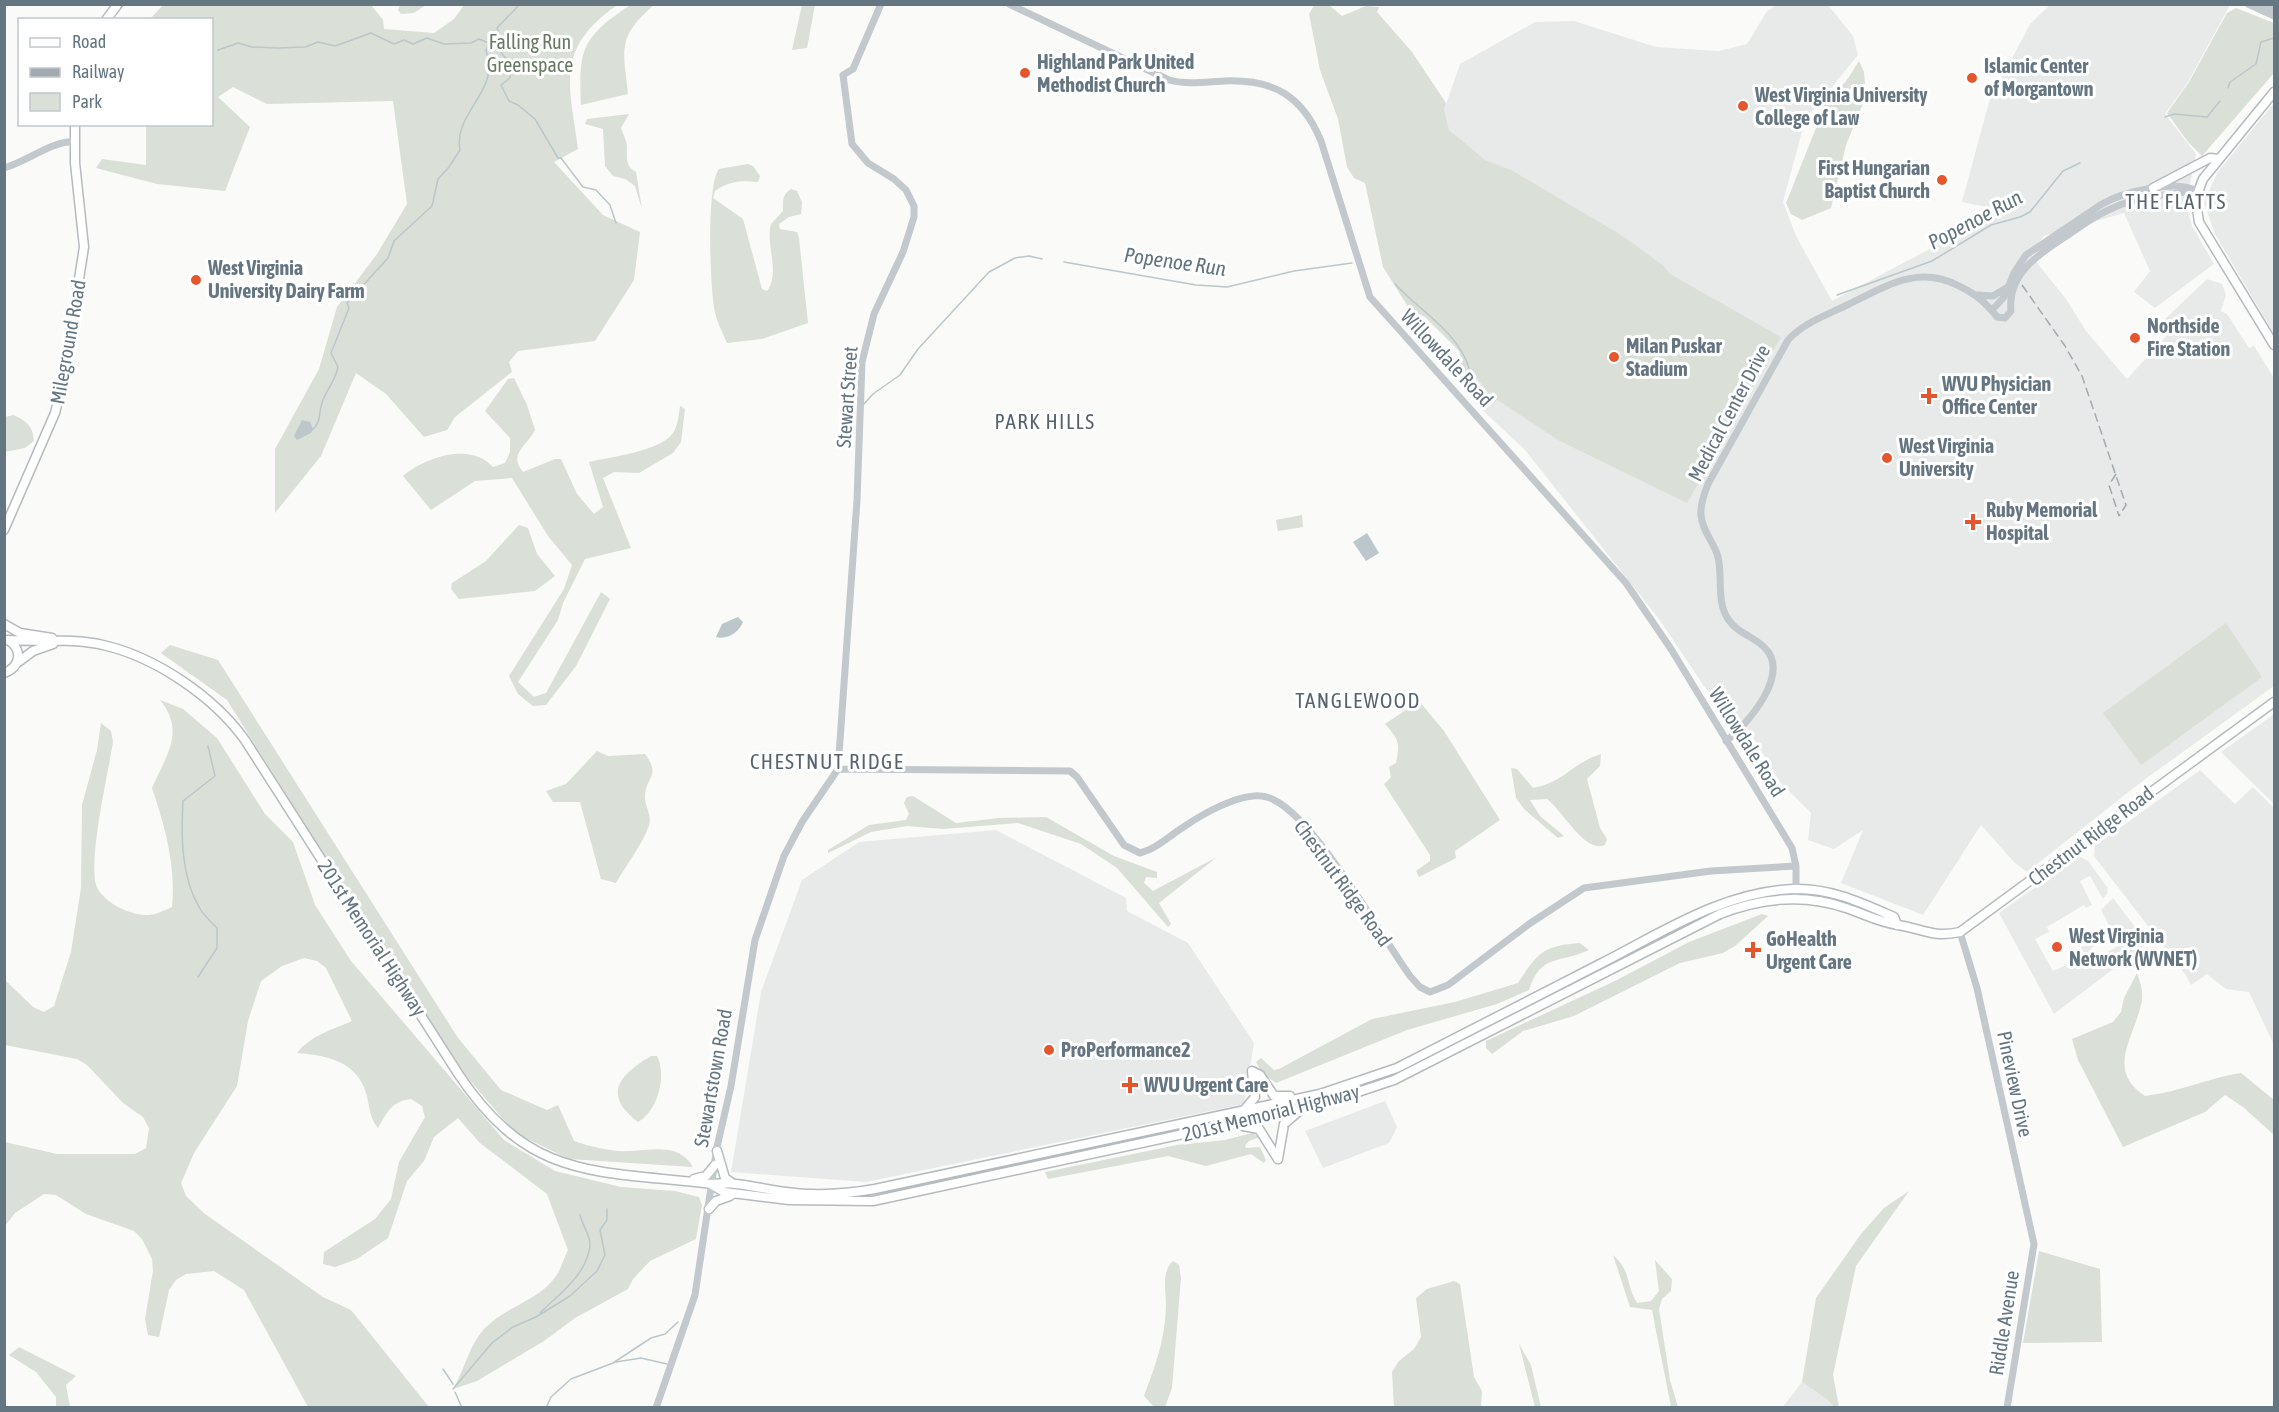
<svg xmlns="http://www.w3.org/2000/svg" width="2279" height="1412" viewBox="0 0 2279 1412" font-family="'Asap Condensed',sans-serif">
	<rect width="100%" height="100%" fill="#fafaf8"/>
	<path fill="#e8e9e9" d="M1777,5H1828L1853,36L1858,55L1805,120L1783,202L1796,236L1832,301L1982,221L1986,207L1962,202L1989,102L2030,24L2050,5H2230L2188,82L2165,114L2196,154L2186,204L2192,226L2214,264L2155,308L2134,292L2150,271L2124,213L2044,236L2030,254L2066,299L2086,331L2127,379L2171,331L2163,321L2207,279L2222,284L2226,295L2221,311L2227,314L2249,348L2254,346L2274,378V686L2140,783L2027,872L2015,863L1981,825L1923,915L1841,883L1863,830L1834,849L1808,840L1811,813L1780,782L1748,729L1739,720L1728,717L1723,705L1706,689L1659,619L1525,450L1474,402L1449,318L1444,110L1460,64L1535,22L1574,21L1656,47L1719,51L1747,44L1767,11Z
		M2274,103V334L2215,234L2204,203L2217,173Z
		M2274,714V804L2221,752Z
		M2200,770L2235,804L2253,787L2274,808V1045L2249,992L2226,989L2207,974L2191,985L2185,974L2094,856L2095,846Z
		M996,830L1126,898L1127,911L1188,943L1254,1043L1244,1104L866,1182L731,1172L761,992L802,880L859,842Z
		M2079,856L2088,861L2108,888L2107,894L2103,899L2090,876L2080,881L2092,905L2086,908L2084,905L2047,927L2049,932L2035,939L2053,971L2071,963L2067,955L2095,940L2097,944L2091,948L2098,957L2122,944L2119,939L2117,940L2101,910L2113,898L2144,939L2145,945L2054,1014L1999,913Z
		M1385,1101L1397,1127L1389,1143L1323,1168L1305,1131Z
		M1802,1382L1828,1400L1834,1407L1782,1408Z"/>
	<path fill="#dadfd7" d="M1315,4L1329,5L1342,16L1366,6L1379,7L1377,12L1412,52L1446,103L1444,110L1449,130L1485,160L1513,171L1621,235L1664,266L1670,274L1781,337L1687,503L1558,440L1490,395L1474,374L1470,373L1461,381H1456C1453,370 1462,362 1460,352L1425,317L1410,310L1383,267L1365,183L1354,178L1347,167L1338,119L1320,70L1309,14Z
		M163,5H371L383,20L384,29L434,33L454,19L464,5H617C555,49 569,82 578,149L554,162L603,215L640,232L634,280L595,341L518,351L509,362L512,372L455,417L447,430L424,437L386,394L356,373L321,456L275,513V449L319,369L337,307L377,254L407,204L393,101L267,104L233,87L218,97L250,127L225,191L157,184L96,168L102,159L146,165V125L212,124V20L150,19Z
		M400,5V4L426,5L414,13L401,14L398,10Z
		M630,5H654C617,37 623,48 628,94L581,105C578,48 583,37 630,5Z
		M802,5H815L807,48L792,50Z
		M2236,8L2274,23V73L2202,156L2188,142L2167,113L2189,82L2227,13Z
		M1859,61L1864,72L1866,96L1846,145L1831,208L1802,220L1791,214L1786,203L1820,118C1822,94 1832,98 1846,81C1851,75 1854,68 1859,61Z
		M629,114L621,128C623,134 627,141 627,147C627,158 625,166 636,172L642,209L635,186L625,179L613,176L605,166L603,129L585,124L587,119Z
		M748,164L753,166L760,176L758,182C742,180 728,181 715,191L713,198L743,219L762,289L767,291C781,273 765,244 771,224L783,211C783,200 782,195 791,189L797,191L802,202L801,214L789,217L779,224L780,229L797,232L799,238L808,323L762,339L727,343C723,333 717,323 715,312C710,290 706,185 719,169Z
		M514,378L527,405L535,430C526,447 508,454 523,472L555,459H561L577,494L594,514L603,507L589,462C610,457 661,451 673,433C678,426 679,414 680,406L685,409L681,442L673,453L639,473L614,472L603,478L631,548L585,559L563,603L558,620L518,682L534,697L546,693L601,592L610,599L576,666L546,705L533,706L518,694L509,676L564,589L572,565L548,536L512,478L475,481L431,510L403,476C426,457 470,442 493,467L505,463L510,452V438L485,411L508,379Z
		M13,415C27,421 33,426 34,441L25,448L5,452V417Z
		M1302,515L1303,527L1278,531L1276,520Z
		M519,525L528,528L537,554L555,576L535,591L459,599L451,589L452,583L486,561Z
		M2226,623L2262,677L2141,765L2103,713Z
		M170,645L218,660L458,1038L501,1090L547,1110L558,1105L574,1141C592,1147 611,1152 630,1151C654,1150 679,1143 693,1167L569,1159L515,1133L450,1057L227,700L161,653Z
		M160,700L183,709L217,738L265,814L293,842L315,905L351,961L504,1140L555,1171L621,1187L675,1191L699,1197L702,1205L696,1239L650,1261L633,1279L628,1289L575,1318L544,1341L477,1381L453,1389C465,1369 469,1345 485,1328C506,1306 539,1301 556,1276C561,1269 564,1258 568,1250L547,1194L480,1143L458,1118L434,1137L424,1161L407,1181L388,1238L357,1259L335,1267L323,1264L324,1252L375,1219L391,1199L399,1162L425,1117L422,1106L411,1099C392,1101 387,1112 378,1128C369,1117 370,1107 366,1093C357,1061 325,1055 297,1053C311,1035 332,1030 352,1021L326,968L317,961L304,958L282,966L261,981L248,1021L237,1086L194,1153L181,1183L186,1196L205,1214L323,1297L351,1310L429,1407H308L244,1290L214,1271L186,1274L176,1280L169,1290L159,1337L148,1335L145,1319L153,1271L152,1259L142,1239L134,1231L86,1214L56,1195L44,1194L15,1213L5,1226V1142L57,1154H135L146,1148L149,1128L143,1117L123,1103L87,1065L77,1059L5,1045L4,979L33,1007L44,1012L54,1006L71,952L81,888L82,805L97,750L101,723L111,731L113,742C107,779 91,846 95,881C98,900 128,915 146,915C154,916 165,910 172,907C176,866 165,826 152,788C166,756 186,731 160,700Z
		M1419,701L1444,731L1500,820L1455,851L1456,858L1419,877L1416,871L1430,861V855L1384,784L1391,777L1389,767L1396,763C1400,742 1399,740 1385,724Z
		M597,751L608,756L645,754C662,777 645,776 645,797C645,807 652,815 649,825C644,842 625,867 616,883L601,879L580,802H553L546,791L566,784Z
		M1601,754L1600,766L1587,779L1600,828L1607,839L1605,845C1585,854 1562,810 1547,799L1530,800L1540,816L1564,836L1558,838L1524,809L1516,798L1511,768L1517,769L1533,788C1565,782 1572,763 1601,754Z
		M913,796L956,823L999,818L1046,817L1114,856L1157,872V878L1146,877L1144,883L1153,891L1217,857L1159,903L1171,924L1168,927L1117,868L1081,844L1018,823L943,829L907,826L871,832L828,853V850L869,825L906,820L909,814L904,803L907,797Z
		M1762,914L1768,916L1735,946L1723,953L1680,963L1574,1016L1523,1031L1492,1054L1486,1048V1041L1617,980L1689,942Z
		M1580,943L1589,950C1559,964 1541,953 1529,990L1497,1004L1407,1030L1276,1083L1262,1073L1256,1062L1261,1058L1274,1070L1279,1069L1372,1019L1455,1002L1518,983C1538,952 1543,946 1580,943Z
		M2137,973C2140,982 2143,990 2142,1000C2136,1036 2104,1069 2145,1096C2180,1092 2207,1078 2241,1073L2274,1100V1135L2243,1107L2225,1095L2205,1112L2123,1147L2078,1060L2072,1039L2113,1022L2121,1012L2124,998Z
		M651,1056H657C667,1075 658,1111 638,1122C602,1095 619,1075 651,1056Z
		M1252,1133L1260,1137L1249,1141L1245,1146L1246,1148L1260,1147L1266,1160L1264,1163L1251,1154L1206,1166L1168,1156L1048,1179L1045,1172L1177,1145L1225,1140Z
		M1909,1191L1856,1266L1833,1375L1839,1407H1834L1828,1400L1802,1382L1816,1298L1861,1234L1884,1208Z
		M2039,1251L2100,1269L2102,1342L2023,1343Z
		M1613,1255C1632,1272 1625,1283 1637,1303L1651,1301L1659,1291L1655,1260L1672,1279L1671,1291L1662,1299L1659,1309L1670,1380L1678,1407H1671L1652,1310L1630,1307Z
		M1173,1261L1179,1265L1181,1278L1172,1388L1165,1407H1154L1144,1396C1156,1364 1165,1340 1166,1305C1166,1290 1161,1272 1173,1261Z
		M1454,1281L1460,1284L1474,1377L1482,1391L1481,1407H1394L1392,1372L1399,1361L1414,1349L1421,1337L1416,1298L1427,1289Z
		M1519,1344L1531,1365L1541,1407H1535Z
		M19,1347L76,1376L66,1385L70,1407H56V1397L36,1372L9,1355Z"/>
	<path fill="#bbc7cb" d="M302,420L310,422L313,429L311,433L297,440L294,436Z
		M1367,533L1379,553L1366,561L1353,542Z
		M738,617L743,622C739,632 728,640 716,637L722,624Z"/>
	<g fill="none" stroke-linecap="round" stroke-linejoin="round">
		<path stroke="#bbc7cb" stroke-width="1.5" d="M497,38L496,46L511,65L510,78L501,85L509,101L518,105L535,119L558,158H561L583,187L596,190L610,205L616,223
			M218,50L238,43L252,47L278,48L305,47L318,42L335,46L371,33L394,44L404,40L413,44L427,38L444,44L471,43L479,39L489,43
			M487,55L486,50L491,38H497L499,34L497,28L520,4
			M2228,88L2230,82L2256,64L2261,42L2274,38
			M2165,117L2174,114L2207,117L2220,101
			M1064,262L1196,285L1227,287L1294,271L1352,263
			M1395,284C1420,311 1458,332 1469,368
			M1837,295L1932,261L1991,225L2020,217L2030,212L2063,171L2080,163
			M863,405L873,394L900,375L918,349L989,272L1015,258L1029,256L1042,259
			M312,430C322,422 318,414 322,403C326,390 335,382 338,367L331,353L349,308L347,303L388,258L394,241L432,206L438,179L449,167L460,150C454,122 483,100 488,76C489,70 488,63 488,57
			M198,977L217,948V928C211,922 203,915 199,907C181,876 181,836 183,801L215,776L208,746
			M540,1313C559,1294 586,1276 590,1246C591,1236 582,1225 580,1215
			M616,1362L641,1358L667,1364
			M443,1369L453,1384
			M453,1389L492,1343L513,1327L536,1317L570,1296L597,1271L605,1255L600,1230L607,1220V1209
			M455,1392L462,1408
			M546,1408L551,1397L571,1379L613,1363L651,1338L665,1334L678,1322"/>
		<g stroke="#b5babe" stroke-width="11">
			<path id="major" d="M106,20L118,4
				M2274,92L2203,179C2196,195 2196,206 2199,222L2274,345
				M2153,188L2210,158L2219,159
				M4,530L55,413L63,381L84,247L75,163V124
				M4,624L20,633L52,638
				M8,640C39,642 72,638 103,645C156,657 214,697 245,740L459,1075C531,1182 597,1170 712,1184C736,1181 762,1189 786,1192C815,1196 847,1194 875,1189L1320,1094L1397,1068C1465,1033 1533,999 1600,964C1661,933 1724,891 1794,889C1831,888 1862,903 1894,917L1897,925
				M17,663L33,651L53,644
				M4,673C21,667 23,649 8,640
				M1245,1109L1255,1097L1252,1071L1260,1075L1274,1096H1290
				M1243,1126L1259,1129L1278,1159
				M717,1151L725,1178L732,1183
				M1278,1159L1284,1124L1298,1112
				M694,1179L706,1176L715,1165
				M712,1185L724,1192L789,1200L873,1201L1322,1104L1394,1080L1720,914C1761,898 1803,893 1846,908C1864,914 1879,922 1898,925C1923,929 1933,938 1960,932L2274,702
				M709,1209L716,1201L730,1196"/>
		</g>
		<path stroke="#c3c8cc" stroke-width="7" d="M1009,4L1169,80C1187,85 1205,82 1224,81C1273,79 1302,95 1321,141L1370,297L1626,583L1671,649L1792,848L1796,866V893
			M2248,4L2274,16
			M2263,4L2274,10
			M4,168C31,160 45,144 74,141
			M1978,295L1993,296L2006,288
			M1993,309L2004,297L2014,273L2026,255L2102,204C2123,192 2176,179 2197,191
			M1726,741C1748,724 1792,673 1764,647C1753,636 1737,633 1728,619C1716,601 1723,577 1718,557C1714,542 1702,531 1701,515C1700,505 1704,494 1708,484L1788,340C1803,323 1827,315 1847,305C1885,287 1917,264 1959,286C1976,294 1986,303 1997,317L2005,318L2011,311C2007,272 2042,252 2071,233C2085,223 2100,213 2115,207C2139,196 2172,194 2197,191
			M838,769L1070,771L1077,777L1124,845L1140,853C1155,849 1166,839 1179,830C1196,818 1215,807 1235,800C1248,796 1262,793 1274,800C1316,820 1380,934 1410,976L1420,987L1430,992L1448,985L1529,924L1584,888L1711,871L1796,866
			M1960,932L1977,988L2034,1244L2007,1408
			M656,1408L695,1295L717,1147L731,1086L755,940L784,856L802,822L838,769L857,500L862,362L874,314L903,252L914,217V206L906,190L894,179L868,163L852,144L843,75L853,69L881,4"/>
		<use href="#major" stroke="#fff" stroke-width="8"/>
		<path stroke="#a2aab0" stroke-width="1.5" stroke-dasharray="9 4.5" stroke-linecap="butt" d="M2022,285L2065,346L2082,376L2126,505L2119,516
			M2116,474L2109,485L2119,516"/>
	</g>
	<g fill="#e4572e" stroke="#fff" stroke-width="2">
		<circle cx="1025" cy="73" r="6"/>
		<circle cx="1972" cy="78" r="6"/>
		<circle cx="1743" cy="106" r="6"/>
		<circle cx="1942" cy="180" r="6"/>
		<circle cx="196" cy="280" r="6"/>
		<circle cx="2135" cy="338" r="6"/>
		<circle cx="1614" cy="357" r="6"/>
		<path d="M1926 387h6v6h6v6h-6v6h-6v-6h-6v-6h6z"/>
		<circle cx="1887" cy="458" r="6"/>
		<path d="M1970 513h6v6h6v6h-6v6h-6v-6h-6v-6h6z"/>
		<circle cx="2057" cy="947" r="6"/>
		<path d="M1750 941h6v6h6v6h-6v6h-6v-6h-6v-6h6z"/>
		<circle cx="1049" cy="1050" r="6"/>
		<path d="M1127 1076h6v6h6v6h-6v6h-6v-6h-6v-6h6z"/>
	</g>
	<g text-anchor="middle" stroke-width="6" stroke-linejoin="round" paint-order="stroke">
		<g font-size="20" fill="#687a64" stroke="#fff">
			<text x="530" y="49">Falling Run<tspan x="530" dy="23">Greenspace</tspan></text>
		</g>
		<g font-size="20" font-weight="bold" fill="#657683" stroke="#fff" text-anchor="start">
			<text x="1037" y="69">Highland Park United<tspan x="1037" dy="23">Methodist Church</tspan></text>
			<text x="1984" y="73">Islamic Center<tspan x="1984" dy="23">of Morgantown</tspan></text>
			<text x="1755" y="102">West Virginia University<tspan x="1755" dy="23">College of Law</tspan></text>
			<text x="1930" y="175" text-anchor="end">First Hungarian<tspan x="1930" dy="23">Baptist Church</tspan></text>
			<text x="208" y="275">West Virginia<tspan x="208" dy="23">University Dairy Farm</tspan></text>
			<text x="2147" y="333">Northside<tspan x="2147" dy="23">Fire Station</tspan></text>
			<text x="1626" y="353">Milan Puskar<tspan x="1626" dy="23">Stadium</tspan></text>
			<text x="1942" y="391">WVU Physician<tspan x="1942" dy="23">Office Center</tspan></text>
			<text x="1899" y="453">West Virginia<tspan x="1899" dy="23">University</tspan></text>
			<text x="1986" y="517">Ruby Memorial<tspan x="1986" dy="23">Hospital</tspan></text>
			<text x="2069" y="943">West Virginia<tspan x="2069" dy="23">Network (WVNET)</tspan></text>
			<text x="1766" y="946">GoHealth<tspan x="1766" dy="23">Urgent Care</tspan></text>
			<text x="1061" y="1057">ProPerformance2</text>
			<text x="1144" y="1092">WVU Urgent Care</text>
		</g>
		<g font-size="20" fill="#657683" stroke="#fff">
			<text transform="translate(68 342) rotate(-80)" y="7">Mileground Road</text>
			<text transform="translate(1447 358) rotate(47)" y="7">Willowdale Road</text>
			<text transform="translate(847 397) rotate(-86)" y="7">Stewart Street</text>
			<text transform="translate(1729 413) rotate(-62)" y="7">Medical Center Drive</text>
			<text transform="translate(1747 742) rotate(58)" y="7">Willowdale Road</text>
			<text transform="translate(2091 836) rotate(-37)" y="7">Chestnut Ridge Road</text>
			<text transform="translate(1343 883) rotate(54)" y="7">Chestnut Ridge Road</text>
			<text transform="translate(372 938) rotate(57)" y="7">201st Memorial Highway</text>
			<text transform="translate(713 1078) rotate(-80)" y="7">Stewartstown Road</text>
			<text transform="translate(2015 1084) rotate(78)" y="7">Pineview Drive</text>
			<text transform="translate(1271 1113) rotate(-14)" y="7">201st Memorial Highway</text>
			<text transform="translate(2004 1323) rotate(-81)" y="7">Riddle Avenue</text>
		</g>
		<g font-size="21" letter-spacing="1.5" fill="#57646e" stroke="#fff">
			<text x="2176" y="209">THE FLATTS</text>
			<text x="1045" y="429">PARK HILLS</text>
			<text x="1358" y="708">TANGLEWOOD</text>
			<text x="827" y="769">CHESTNUT RIDGE</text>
		</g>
		<g font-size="21" font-style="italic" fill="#60757c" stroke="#fff">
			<text transform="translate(1975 220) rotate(-28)" y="7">Popenoe Run</text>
			<text transform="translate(1175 262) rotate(8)" y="7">Popenoe Run</text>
		</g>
	</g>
	<rect width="2279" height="1412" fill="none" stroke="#657683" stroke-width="12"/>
	<rect x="18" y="18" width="195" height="108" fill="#ffffff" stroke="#c1c8cd" stroke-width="1.5"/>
	<rect x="30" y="38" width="30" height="9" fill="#ffffff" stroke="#c1c8cd" stroke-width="1.5"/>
	<text x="72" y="48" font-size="18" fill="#657683">Road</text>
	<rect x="30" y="68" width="30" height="9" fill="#a2aab0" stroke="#c1c8cd" stroke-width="1.5"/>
	<text x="72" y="78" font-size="18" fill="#657683">Railway</text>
	<rect x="30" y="93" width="30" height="18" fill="#dadfd7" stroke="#c1c8cd" stroke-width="1.5"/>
	<text x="72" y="108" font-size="18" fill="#657683">Park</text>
</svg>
